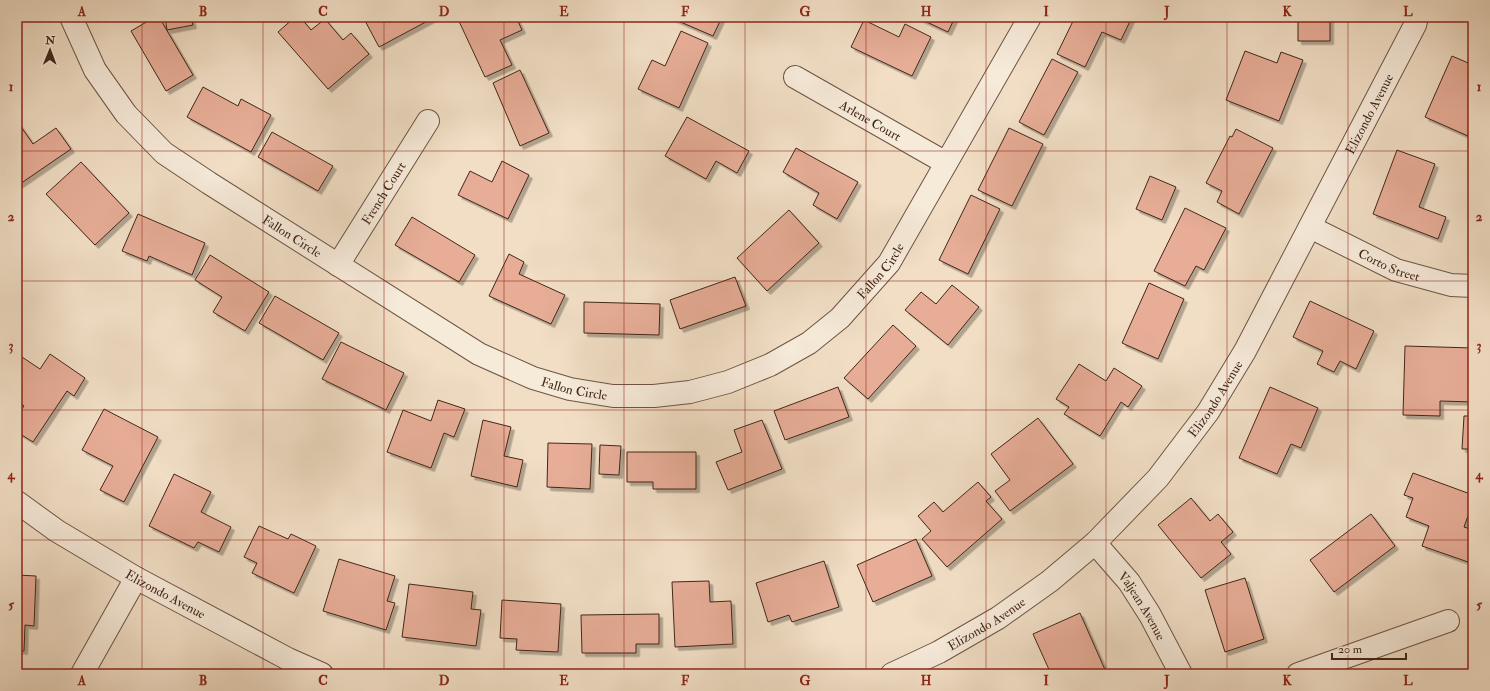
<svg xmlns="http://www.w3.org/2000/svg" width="1490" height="691" viewBox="0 0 1490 691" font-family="'IM FELL Double Pica',serif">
	<defs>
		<filter id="shadow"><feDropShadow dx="3.5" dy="3.5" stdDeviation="0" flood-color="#0004"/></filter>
	</defs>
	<rect width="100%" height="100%" fill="#f1dec5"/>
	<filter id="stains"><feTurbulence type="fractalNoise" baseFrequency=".005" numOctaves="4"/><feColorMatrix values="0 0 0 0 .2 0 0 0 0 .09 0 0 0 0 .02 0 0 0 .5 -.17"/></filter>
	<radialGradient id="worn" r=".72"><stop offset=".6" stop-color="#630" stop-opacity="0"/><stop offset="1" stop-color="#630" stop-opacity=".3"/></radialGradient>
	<path fill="#e7ad97" stroke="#422619" filter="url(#shadow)" d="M155,17H159L193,75L166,91L131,31Z
		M165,17H191L193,25L167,30Z
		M295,17H300L311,30L325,19L343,40L351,33L369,54L328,89L278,32Z
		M363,17H435L379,47Z
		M457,17H516L522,30L500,40L512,65L485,77Z
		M669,17H722L713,36Z
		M916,17H955L948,32Z
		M1075,17H1132L1121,40L1102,32L1085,67L1057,54Z
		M1298,17H1330V41H1298Z
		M864,20L899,37L905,24L931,37L912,76L851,47Z
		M681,31L708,43L679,108L638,89L652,60L665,66Z
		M1245,51L1277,63L1281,52L1303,60L1279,121L1226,100Z
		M1452,56L1473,65V124L1468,136L1425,117Z
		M1052,59L1078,72L1044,135L1019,122Z
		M520,70L549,133L520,146L493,83Z
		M203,87L238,106L241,99L271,115L251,152L187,117Z
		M687,117L749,151L737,173L716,161L706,179L665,156Z
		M17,121L33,144L56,128L71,149L17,186Z
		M1009,128L1043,144L1012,206L978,190Z
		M1236,129L1273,148L1239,214L1217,202L1222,191L1206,183L1230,136L1232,137Z
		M272,132L333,166L318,191L258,157Z
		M796,148L858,182L837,219L813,205L819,193L783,172Z
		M1397,150L1435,164L1419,207L1446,217L1438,239L1373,214Z
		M502,161L529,175L508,219L458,195L470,171L492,182Z
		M81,162L129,213L95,245L46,194Z
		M1150,176L1176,187L1162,220L1136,209Z
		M971,195L1000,209L968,274L939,260Z
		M1185,208L1226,228L1204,270L1196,266L1185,286L1154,271Z
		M789,210L819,243L767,291L737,258Z
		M138,214L205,243L192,275L149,256L147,261L122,251Z
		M412,217L475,255L459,282L395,245Z
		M509,254L524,262L519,274L565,295L551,324L489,296Z
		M210,255L269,292L245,331L213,312L222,297L195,280Z
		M735,277L746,306L680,329L670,300Z
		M1149,283L1184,299L1158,359L1122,343Z
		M952,285L979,307L948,345L905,310L921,292L936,304Z
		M275,296L339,333L323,360L259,323Z
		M1310,301L1374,331L1356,369L1340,361L1334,372L1317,364L1323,351L1293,337Z
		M584,302L660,304L659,335L584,333Z
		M893,325L916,346L868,399L844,378Z
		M341,342L404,373L386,410L322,379Z
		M1405,346L1473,348V402L1440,401V416L1403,415Z
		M50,354L85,378L74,396L67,391L33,442L17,432V416L24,406L17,401V364L22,357L40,369Z
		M1079,364L1106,381L1114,368L1142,386L1128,407L1121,402L1100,436L1064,414L1069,407L1056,399Z
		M838,387L849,417L785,440L774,411Z
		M1270,387L1318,408L1301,448L1291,444L1277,474L1239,458Z
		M438,400L465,409L454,437L444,433L431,468L387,452L403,410L431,421Z
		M104,409L158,437L124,502L100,490L113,466L82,450Z
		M1464,416H1473V449H1462Z
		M1038,418L1073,464L1010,511L995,491L1010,480L991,454Z
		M483,420L511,427L504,456L523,460L517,487L471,476Z
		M762,420L782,469L728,490L716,462L742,452L734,430Z
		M548,443L592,444L590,489L547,487Z
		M600,445L621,446L619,475L599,474Z
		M627,452H696V489H653V482H627Z
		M1413,473L1473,495V502L1464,527L1473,530V558L1471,563L1422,546L1429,526L1406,517L1413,498L1404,495Z
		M174,474L211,492L201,512L231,527L219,552L198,542L194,548L149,526Z
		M978,482L991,497L986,501L1002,519L947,567L922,539L931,531L918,516L934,502L943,512Z
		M1191,498L1210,521L1218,514L1233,532L1221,542L1231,554L1201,578L1158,525Z
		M1371,514L1395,546L1334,592L1310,560Z
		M259,526L288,539L291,534L316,546L294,593L252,573L257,563L244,557Z
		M916,539L932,576L873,602L857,565Z
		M339,559L395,576L387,601L395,603L386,630L323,611Z
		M824,561L839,607L792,622L789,615L768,622L756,583Z
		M17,575L36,576L34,626L25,625L24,651L17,650Z
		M1245,578L1264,639L1225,652L1205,590Z
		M709,581L710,602L731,601L733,644L675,647L672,582Z
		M409,584L473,592L471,609L481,610L476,646L402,637Z
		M502,600L561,604L558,652L516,650L517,639L500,638Z
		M1080,613L1106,672L1102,674H1051L1033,634Z
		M659,614V644H636V653H582L581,615Z"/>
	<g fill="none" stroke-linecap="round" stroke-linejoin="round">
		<g stroke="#6e5444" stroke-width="24">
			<g id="minor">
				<path id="s1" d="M71,17L95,70L126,114L164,153L209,183L479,354L533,378L570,389L613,396H654L690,392L728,382L770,365L809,343L840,318L889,263L1030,17"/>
				<path id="s2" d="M795,77L946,163"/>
				<path id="s3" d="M1310,227L1396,270L1451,285L1473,286"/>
				<path id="s4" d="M338,265L428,121"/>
				<path id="s5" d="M17,502L57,531L136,578L288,659L322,674"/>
				<path id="s6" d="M1095,543L1129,582L1150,615L1181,674"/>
				<path d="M82,674L136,578"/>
				<path id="s7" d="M892,674L939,652L998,618L1050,581L1095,543L1158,478L1208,412L1245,351L1415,25L1417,17"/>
				<path d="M1298,674L1448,621"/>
			</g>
		</g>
		<use href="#minor" stroke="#f6ead9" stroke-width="22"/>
	</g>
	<path fill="none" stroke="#8f2418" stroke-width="1" stroke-opacity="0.55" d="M142,17V674M263,17V674M384,17V674M504,17V674M624,17V674M745,17V674M866,17V674M986,17V674M1106,17V674M1227,17V674M1348,17V674M17,151H1473M17,281H1473M17,410H1473M17,540H1473"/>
	<g text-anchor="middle" stroke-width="3.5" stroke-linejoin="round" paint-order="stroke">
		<g font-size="13" fill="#422619" stroke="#f6ead9">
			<text dy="5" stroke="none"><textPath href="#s7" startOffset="755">Elizondo Avenue</textPath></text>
			<text dy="5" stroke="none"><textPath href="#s2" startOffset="87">Arlene Court</textPath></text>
			<text dy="5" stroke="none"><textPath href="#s4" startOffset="85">French Court</textPath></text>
			<text dy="5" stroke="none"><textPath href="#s1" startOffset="319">Fallon Circle</textPath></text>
			<text dy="5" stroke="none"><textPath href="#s3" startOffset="88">Corto Street</textPath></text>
			<text dy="5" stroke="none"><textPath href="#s1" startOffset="990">Fallon Circle</textPath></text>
			<text dy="5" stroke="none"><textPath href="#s1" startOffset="642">Fallon Circle</textPath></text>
			<text dy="5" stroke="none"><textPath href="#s7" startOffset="431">Elizondo Avenue</textPath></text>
			<text dy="5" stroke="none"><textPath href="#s5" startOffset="175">Elizondo Avenue</textPath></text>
			<text dy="5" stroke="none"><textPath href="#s6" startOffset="79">Valjean Avenue</textPath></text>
			<text dy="5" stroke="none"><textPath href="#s7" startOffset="107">Elizondo Avenue</textPath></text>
		</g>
	</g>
	<rect width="1490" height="691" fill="none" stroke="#f1dec5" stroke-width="44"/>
	<g transform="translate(50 50) rotate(1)" stroke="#f6ead9" stroke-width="3" paint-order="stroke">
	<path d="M0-3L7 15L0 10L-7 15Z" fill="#422619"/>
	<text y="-6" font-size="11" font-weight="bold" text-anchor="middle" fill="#422619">N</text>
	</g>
	<path d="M1332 653v6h74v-6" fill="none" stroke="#422619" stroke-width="2"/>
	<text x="1338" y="653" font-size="12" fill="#422619" stroke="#f6ead9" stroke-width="3" paint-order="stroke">20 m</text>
	<rect x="22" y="22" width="1446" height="647" fill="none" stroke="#8f2418" stroke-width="1.5"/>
	<g font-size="13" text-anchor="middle" font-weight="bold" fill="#8f2418">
		<text x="82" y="16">A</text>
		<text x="203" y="16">B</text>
		<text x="323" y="16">C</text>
		<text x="444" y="16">D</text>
		<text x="564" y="16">E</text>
		<text x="685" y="16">F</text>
		<text x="805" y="16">G</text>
		<text x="926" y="16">H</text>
		<text x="1046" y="16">I</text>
		<text x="1167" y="16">J</text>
		<text x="1287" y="16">K</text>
		<text x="1408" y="16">L</text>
		<text x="11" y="91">1</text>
		<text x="1479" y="91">1</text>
		<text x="11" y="221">2</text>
		<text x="1479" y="221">2</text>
		<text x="11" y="350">3</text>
		<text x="1479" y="350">3</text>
		<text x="11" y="479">4</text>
		<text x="1479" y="479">4</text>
		<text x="11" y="609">5</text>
		<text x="1479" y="609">5</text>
		<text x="82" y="685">A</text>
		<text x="203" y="685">B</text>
		<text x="323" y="685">C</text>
		<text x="444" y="685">D</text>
		<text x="564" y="685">E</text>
		<text x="685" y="685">F</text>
		<text x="805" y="685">G</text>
		<text x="926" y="685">H</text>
		<text x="1046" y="685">I</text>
		<text x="1167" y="685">J</text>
		<text x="1287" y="685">K</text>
		<text x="1408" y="685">L</text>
	</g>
	<rect width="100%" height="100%" filter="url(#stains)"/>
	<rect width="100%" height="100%" fill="url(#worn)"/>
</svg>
